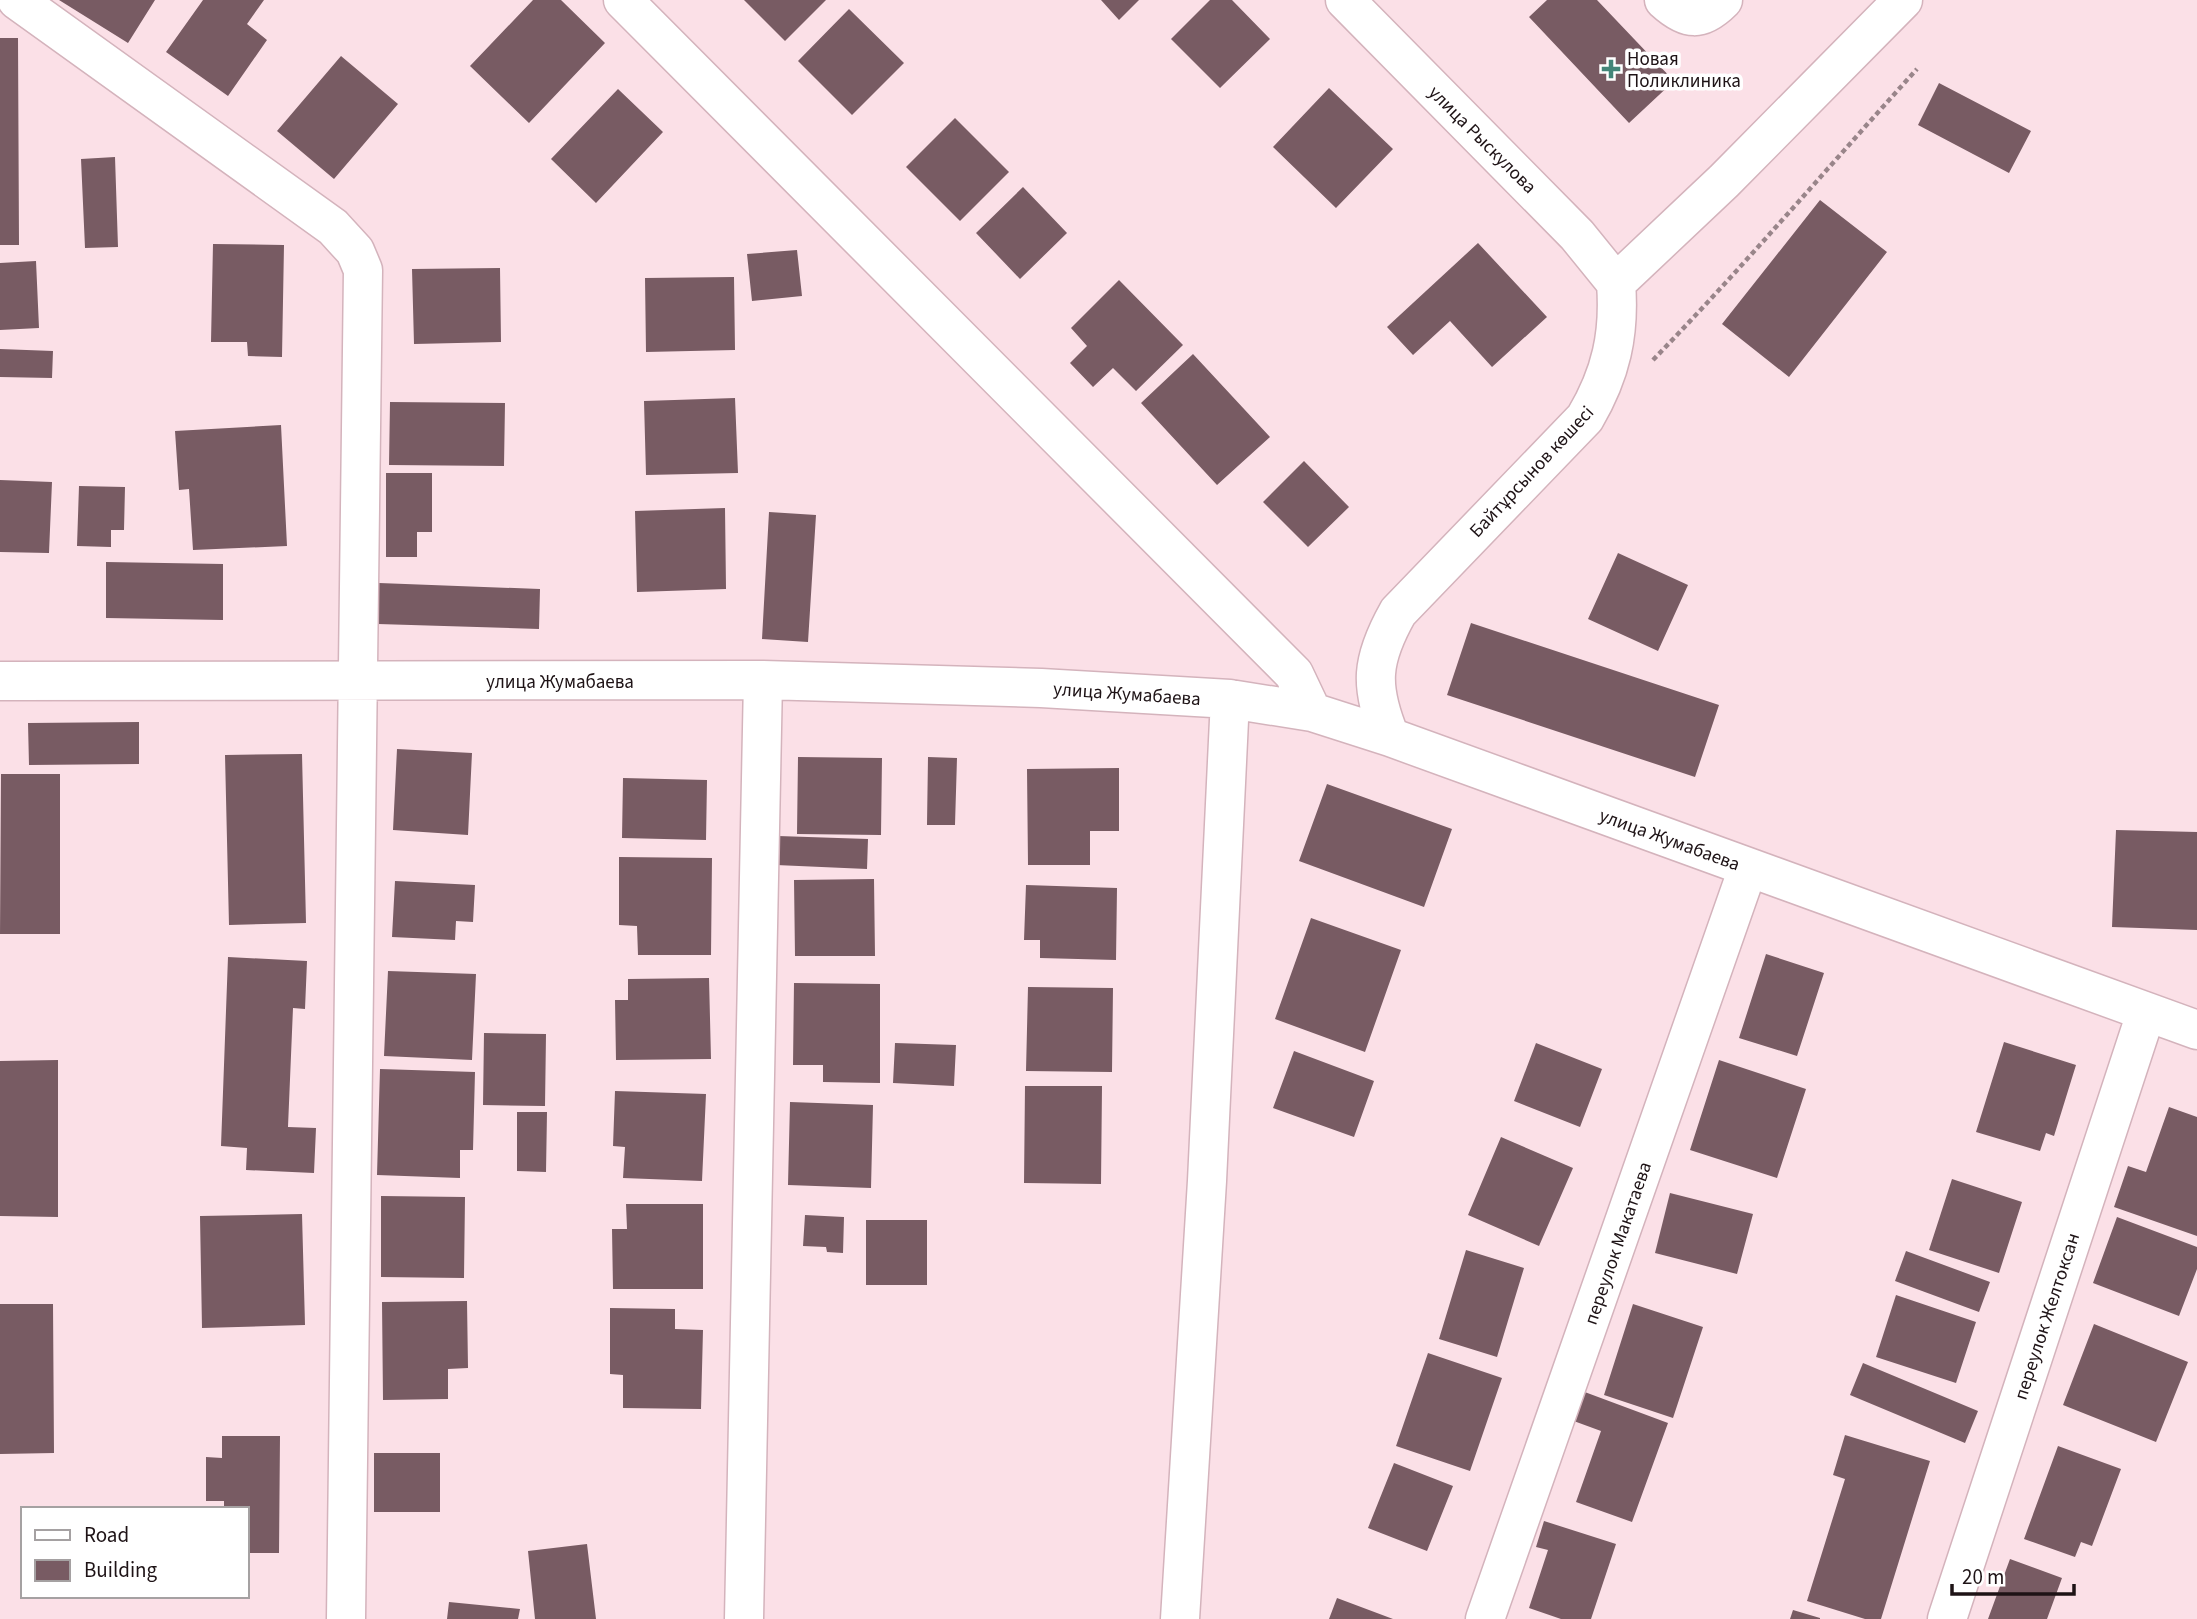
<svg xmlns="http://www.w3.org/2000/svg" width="2197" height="1619" viewBox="0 0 2197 1619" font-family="'Source Sans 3',sans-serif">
	<rect width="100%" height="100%" fill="#fbe0e7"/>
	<path fill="#785b63" d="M59,0H155L128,43Z
		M203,0H264L247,24L267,40L228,96L166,52Z
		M533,0H561L605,43L529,123L470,66Z
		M744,0H826L785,41Z
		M1101,0H1139L1119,20Z
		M1210,0H1232L1270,39L1220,88L1171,39Z
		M1547,0H1597L1674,81L1629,123L1529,17Z
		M849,9L904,63L852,115L798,61Z
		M0,38H18L19,245H0Z
		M341,56L398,104L334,179L277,131Z
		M1939,83L2031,131L2009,173L1918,125Z
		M1329,88L1393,149L1336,208L1273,147Z
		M618,89L663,132L596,203L551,159Z
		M955,118L1009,172L960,221L906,167Z
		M115,157L118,247L85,248L81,159Z
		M1023,187L1067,233L1020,279L976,233Z
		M1820,200L1887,252L1789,377L1722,324Z
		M1478,243L1547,317L1492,367L1450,321L1413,355L1387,327Z
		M213,244L284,245L282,357L248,356L247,342H211Z
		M797,250L802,296L752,301L747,254Z
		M36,261L39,328L0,330V263Z
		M500,268L501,342L414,344L412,269Z
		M734,277L735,350L646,352L645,278Z
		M1119,280L1183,345L1136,391L1113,368L1093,387L1070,363L1087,346L1071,328Z
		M0,349L53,351L52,378L0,377Z
		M1193,354L1270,437L1217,485L1141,403Z
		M735,398L738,473L646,475L644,401Z
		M390,402L505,403L504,466L389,465Z
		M281,425L287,546L193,550L189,489L179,490L175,431Z
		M1304,461L1349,507L1308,547L1263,502Z
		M386,473H432V532H417V557H386Z
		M0,480L52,482L49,553L0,552Z
		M79,486L125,487L124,530H111V547L77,546Z
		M725,508L726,589L637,592L635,511Z
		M769,512L816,515L808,642L762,639Z
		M1618,553L1688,585L1658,651L1588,619Z
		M106,562L223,564V620L106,618Z
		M379,583L540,589L539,629L378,624Z
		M1471,623L1719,705L1695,777L1447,695Z
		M139,722V764L29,765L28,723Z
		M397,749L472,753L468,835L393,830Z
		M302,754L306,923L229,925L225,755Z
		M798,757L882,758L881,835L797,834Z
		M928,757L957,758L955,825H927Z
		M1119,768V831H1090V865H1028L1027,769Z
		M1,774H60V934H0Z
		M623,778L707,780L706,840L622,838Z
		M1327,784L1452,829L1424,907L1299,861Z
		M2116,830L2197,832V930L2112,927Z
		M778,836L868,839L867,869L776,865Z
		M619,857L712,858L711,955H638L637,926L619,925Z
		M874,879L875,956H795L794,880Z
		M395,881L475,885L473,922L456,921L455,940L392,937Z
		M1026,885L1117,888L1116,960L1040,958V940H1024Z
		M1311,918L1401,950L1365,1052L1275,1019Z
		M1766,954L1824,973L1797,1056L1739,1038Z
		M228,957L307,961L305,1009L293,1008L288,1127L316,1128L314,1173L246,1170L247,1148L221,1146Z
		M388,971L476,974L472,1060L384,1056Z
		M709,978L711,1059L616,1060L615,1000H628V979Z
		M794,983L880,984V1083L823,1082V1065H793Z
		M1028,987L1113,988L1112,1072L1026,1071Z
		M484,1033L546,1034L545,1106L483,1105Z
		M2004,1042L2076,1065L2054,1136L2046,1133L2040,1151L1976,1132Z
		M895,1043L956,1045L954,1086L893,1083Z
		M1536,1043L1602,1069L1580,1127L1514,1101Z
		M1294,1051L1374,1081L1354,1137L1273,1108Z
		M58,1060V1217L0,1216V1061Z
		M1719,1060L1806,1089L1777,1178L1690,1150Z
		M380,1069L475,1072L473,1150H460V1178L377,1175Z
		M1025,1086H1102L1101,1184L1024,1183Z
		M615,1091L706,1094L702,1181L623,1178L625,1147L613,1146Z
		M790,1102L873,1105L871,1188L788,1185Z
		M2169,1107L2197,1117V1236L2114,1207L2128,1166L2146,1172Z
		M517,1112H547L546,1172L517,1171Z
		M1501,1137L1573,1168L1539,1246L1468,1215Z
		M1952,1179L2022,1202L1999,1273L1929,1250Z
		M1670,1193L1753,1214L1737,1274L1655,1253Z
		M381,1196L465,1197L464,1278L381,1277Z
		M626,1204H703V1289H613L612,1229H627Z
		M302,1214L305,1325L202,1328L200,1216Z
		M805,1215L844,1217L843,1253L827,1252L826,1247L803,1246Z
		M2117,1217L2197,1247V1269L2179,1316L2093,1283Z
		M866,1220H927V1285H866Z
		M1466,1250L1524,1268L1497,1357L1439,1339Z
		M1906,1251L1990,1282L1979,1312L1895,1281Z
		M1896,1295L1976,1322L1956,1383L1876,1357Z
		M467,1301L468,1368L448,1369V1399L383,1400L382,1302Z
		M0,1304H53L54,1453L0,1454Z
		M1633,1304L1703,1327L1673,1418L1604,1395Z
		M610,1308L675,1309V1329L703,1330L701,1409L623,1408V1375L610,1374Z
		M2094,1324L2188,1362L2156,1442L2063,1405Z
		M1428,1353L1502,1378L1470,1471L1396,1446Z
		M1863,1363L1978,1411L1965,1443L1850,1395Z
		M1582,1391L1668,1423L1632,1522L1576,1502L1601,1431L1571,1420Z
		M1845,1435L1930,1461L1881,1619H1865L1807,1601L1845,1479L1833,1475Z
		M222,1436H280L279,1553H247V1509H224V1501H206V1457L222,1458Z
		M2058,1446L2121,1469L2092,1546L2081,1542L2075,1557L2024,1539Z
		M374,1453H440V1512H374Z
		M1394,1463L1453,1486L1427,1551L1368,1528Z
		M1544,1521L1616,1544L1591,1619H1561L1529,1608L1548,1550L1536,1547Z
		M587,1544L596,1619H535L528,1551Z
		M2010,1559L2062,1578L2047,1619H1988Z
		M1337,1598L1393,1619H1329Z
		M449,1602L520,1609L518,1619H447Z
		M1793,1610L1820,1618V1619H1790Z"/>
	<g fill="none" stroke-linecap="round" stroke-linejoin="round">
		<g stroke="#d4b3bc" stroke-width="41">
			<path id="minor" d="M17,0L333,227L355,251L363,270L346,1619
				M623,0L1294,674L1312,712
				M1345,0L1577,235L1616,283
				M1664,0C1687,21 1701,22 1723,0
				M1616,283L1724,181L1903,0
				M0,681L763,680L1041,688L1230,699L1312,712L1390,737L2197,1030
				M1390,737C1369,686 1371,660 1398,612L1585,418C1611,374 1620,334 1616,283
				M744,1619L763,680
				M1180,1619L1207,1181L1230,699
				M1485,1619L1748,868
				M1947,1619L2146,1013"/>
		</g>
		<path stroke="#99858a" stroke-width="4.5" stroke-dasharray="5 3.5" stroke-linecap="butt" d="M1653,360C1744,266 1829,166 1917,69"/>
		<use href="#minor" stroke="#fff" stroke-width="38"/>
	</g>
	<path fill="#438679" stroke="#fff" stroke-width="2.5" d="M1607.5 58.5h7v7h7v7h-7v7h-7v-7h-7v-7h7z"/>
	<g text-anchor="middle" stroke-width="7" stroke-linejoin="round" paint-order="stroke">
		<g font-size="19" fill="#1e1316" stroke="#fff" text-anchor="start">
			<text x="1627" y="65">Новая<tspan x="1627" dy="22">Поликлиника</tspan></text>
		</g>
		<g font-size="19" fill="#1e1316" stroke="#fff">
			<text transform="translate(1483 139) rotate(45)" y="7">улица Рыскулова</text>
			<text transform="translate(1531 471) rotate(-47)" y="7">Байтұрсынов көшесі</text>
			<text x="560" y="688">улица Жумабаева</text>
			<text transform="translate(1127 693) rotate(4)" y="7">улица Жумабаева</text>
			<text transform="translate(1670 839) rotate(20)" y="7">улица Жумабаева</text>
			<text transform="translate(1617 1243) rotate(-71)" y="7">переулок Макатаева</text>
			<text transform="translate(2046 1316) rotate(-72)" y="7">переулок Желтоксан</text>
		</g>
	</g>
	<rect x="21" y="1507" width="228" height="91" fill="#ffffff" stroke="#a5a1a2" stroke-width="2"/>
	<rect x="35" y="1530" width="35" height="10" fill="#ffffff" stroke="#a5a1a2" stroke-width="2"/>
	<text x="84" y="1542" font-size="21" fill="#1e1316">Road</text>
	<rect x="35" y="1560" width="35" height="21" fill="#785b63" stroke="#a5a1a2" stroke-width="2"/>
	<text x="84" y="1577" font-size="21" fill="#1e1316">Building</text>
	<path d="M1952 1584v10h122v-10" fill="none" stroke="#1e1316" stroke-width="3.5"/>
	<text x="1962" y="1584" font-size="21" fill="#1e1316" stroke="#ffffff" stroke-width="5" paint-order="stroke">20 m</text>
</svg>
